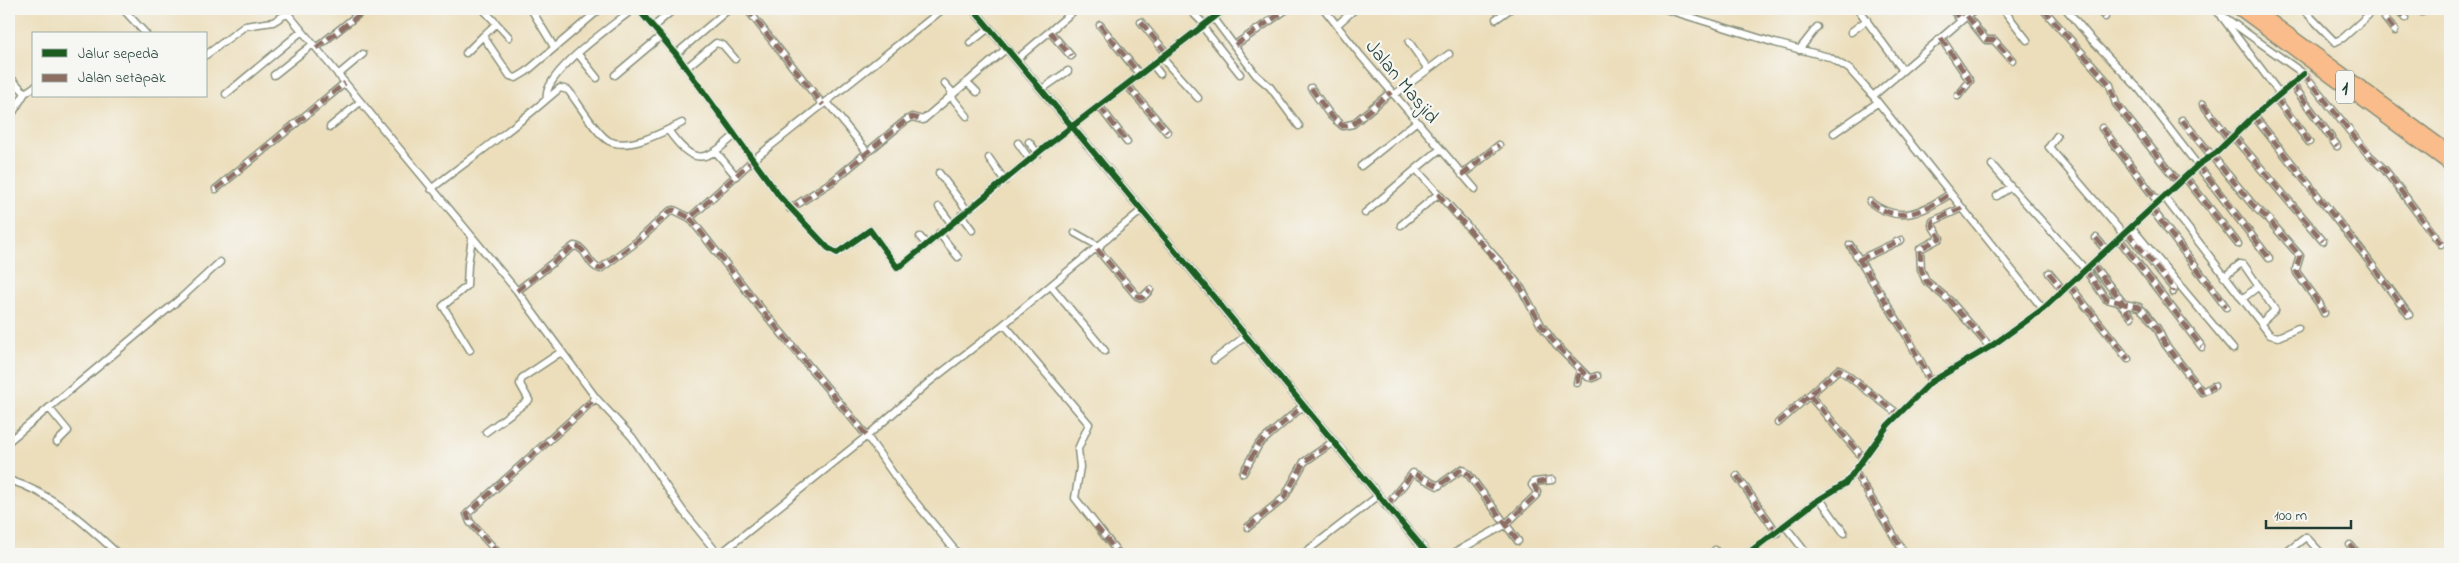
<svg xmlns="http://www.w3.org/2000/svg" width="2459" height="563" viewBox="0 0 2459 563" font-family="'Indie Flower',sans-serif">
	<rect width="100%" height="100%" fill="#f6f6f2"/>
	<filter id="ink" filterUnits="userSpaceOnUse"><feTurbulence type="fractalNoise" baseFrequency=".02" numOctaves="2"/><feDisplacementMap in="SourceGraphic" scale="10" xChannelSelector="R" yChannelSelector="G"/><feConvolveMatrix kernelMatrix="1 2 1 2 8 2 1 2 1" color-interpolation-filters="sRGB"/></filter>
	<filter id="wash" filterUnits="userSpaceOnUse"><feTurbulence type="fractalNoise" baseFrequency=".0096" numOctaves="4" result="noise"/><feDisplacementMap in="SourceGraphic" scale="20" xChannelSelector="R" yChannelSelector="G"/><feGaussianBlur stdDeviation="1.12" result="paint"/><feColorMatrix in="noise" values="0 0 0 0 0 0 0 0 0 0 0 0 0 0 0 0 0 1.4 0 .05"/><feComposite in="paint" operator="in"/></filter>
	<g filter="url(#wash)">
		<rect width="100%" height="100%" fill="#ecdebb"/>
	</g>
	<g filter="url(#ink)">
		<g fill="none" stroke-linecap="round" stroke-linejoin="round">
			<g stroke="#868e78" stroke-width="9">
				<path id="minor" d="M123,9L146,34
					M284,9L517,291L596,398L632,437L683,511L718,554
					M483,9L509,37
					M531,9L554,47
					M638,9L676,54L780,197L828,248L837,253L870,230L897,267L903,264L1044,148L1225,9
					M747,9L823,105
					M1189,9L1204,24
					M1324,9L1361,56L1475,189
					M1665,9L1775,43L1829,57L1849,69L1873,96L2043,309
					M1858,9L1902,69
					M1952,9L1961,21
					M2003,9L2027,40
					M2043,9L2110,85L2116,104L2179,183
					M2066,9L2092,40L2139,89L2269,258
					M2098,9L2105,17
					M2213,9L2304,74L2369,155L2385,170L2441,244
					M2303,9L2335,42L2343,38L2375,9
					M2378,9L2395,31
					M2397,9L2405,18
					M2419,9L2422,12
					M1834,10L1836,9
					M1967,16L1986,40H1994L2012,60
					M1213,17L1256,75L1270,87L1299,126
					M2222,17L2280,94
					M1496,19L1510,9
					M1141,22L1167,54
					M1100,25L1140,75
					M1337,25L1355,9
					M1202,26L1240,74
					M653,27L674,9
					M1050,32L1071,56
					M1851,32L1867,20
					M483,36L496,24
					M1941,38L1970,81L1958,96
					M1409,42L1428,69
					M970,43L989,28
					M1235,45L1287,9
					M316,48L365,9
					M1799,50L1817,27
					M466,53L483,36L510,76L516,78L526,72L600,9
					M578,54L597,78
					M676,54L729,9
					M206,55L245,26L273,22L288,13
					M1162,58L1198,98
					M1017,59L1076,9
					M1153,65L1160,74
					M686,68L716,43L723,45L735,59
					M274,75L313,44
					M338,75L363,54
					M615,75L660,37
					M9,76L25,93L34,87
					M967,82L977,92
					M944,83L953,93
					M2292,84L2337,146
					M1127,85L1167,132
					M1311,88L1330,115L1343,126L1353,124L1391,92
					M1042,89L1068,71
					M9,94L15,83
					M226,94L302,31
					M950,95L967,116
					M1394,95L1449,54
					M1873,96L1975,9
					M2276,98L2309,142
					M547,99L560,88L568,90C578,102 596,134 609,141C630,151 663,132 682,123
					M827,102L867,152
					M2203,104L2230,140
					M1100,107L1127,142
					M2254,116L2363,253L2409,315
					M9,119L25,93
					M2182,120L2253,205L2269,220L2300,256L2296,269L2297,273L2319,303L2324,313
					M330,127L360,102
					M2102,128L2158,202
					M668,130C693,165 704,164 735,135
					M1834,133L1877,103
					M2057,136L2049,147L2124,235
					M2234,137L2323,241
					M1029,142L1038,154
					M1018,143L1030,160
					M716,152L736,176
					M989,158L1005,181
					M1992,165L2011,187
					M1361,166L1416,122
					M1416,169L1439,150
					M939,173L967,210
					M1462,175L1499,145
					M2185,177L2238,244
					M216,189L345,83
					M431,189C470,159 510,131 547,99C541,74 615,24 633,9
					M1997,196L2011,187L2085,269L2106,299L2119,302L2131,317
					M2164,197L2270,335L2278,337L2298,328
					M1870,202C1900,225 1922,212 1950,194
					M939,207L951,223
					M1962,208L1933,221L1932,225L1940,238L1920,249L1921,269L1926,281L1950,301L1990,347
					M2151,208L2226,307
					M790,209L833,181L905,121L912,117L923,120L1007,48
					M1365,213L1416,169L1506,269L1521,288L1541,325L1556,345L1588,377L1592,378L1597,376
					M961,215L972,230
					M690,218L758,305L867,436L928,383L1004,324L1142,210
					M1401,225L1438,194
					M2131,227L2233,349
					M2127,232L2174,289L2173,292
					M939,233L958,257
					M1075,233L1100,247
					M920,237L926,244
					M2096,238L2106,250
					M2119,239L2202,347
					M1850,245L1907,336L1931,382
					M1097,249L1137,296L1142,298L1150,290
					M1859,260L1901,240
					M2092,264L2124,304L2139,307L2146,314L2157,328L2165,344L2202,392L2214,386
					M2049,273L2063,290
					M2224,277L2240,264L2244,265L2275,310L2261,323
					M2069,285L2128,359
					M1051,286L1105,351
					M517,291L574,246C587,247 588,266 600,269L639,240L670,211L674,210L690,218L753,160L943,9
					M2242,299L2259,286
					M1004,324L1089,424L1078,449L1080,467L1075,498L1119,554
					M470,350L443,306L467,286L468,264L472,238
					M1214,360L1247,335
					M1577,383L1580,370
					M1810,396L1864,459
					M49,408L68,431L57,442
					M1778,423L1839,369L1898,414
					M486,432L529,400L520,384L522,378L561,352
					M9,441L181,298L220,262
					M1855,472L1903,551
					M1243,473L1259,444L1304,405
					M1737,476L1777,533
					M9,480C52,493 86,524 118,554
					M1820,499L1844,533
					M1386,506L1413,473L1438,486L1462,469L1469,475L1518,541
					M1785,526L1807,554
					M1248,527L1284,498L1304,462L1333,442
					M2350,545L2358,554
					M1715,550L1718,554
					M499,554L470,522L467,514L596,398
					M720,554L867,436L899,482L958,554
					M1303,554L1378,496
					M1452,554L1505,525L1536,495L1537,492L1532,485L1534,482L1552,480
					M1747,554L1815,502L1846,483L1888,425L1931,382L1990,347L2043,309L2198,165L2217,152L2254,116L2304,74
					M2284,554L2306,537L2322,554"/>
			</g>
			<g stroke="#868e78" stroke-width="10">
				<path id="tertiary" d="M973,9C1127,189 1275,374 1428,554"/>
			</g>
			<g stroke="#868e78" stroke-width="14">
				<path id="motorway" d="M2239,9L2450,165
					M2255,9L2450,152"/>
			</g>
			<use href="#minor" stroke="#fff" stroke-width="6"/>
			<use href="#tertiary" stroke="#fff" stroke-width="8"/>
			<use href="#motorway" stroke="#f9bc8a" stroke-width="11"/>
			<path stroke="#8d6e63" stroke-width="5" stroke-dasharray="10 5" stroke-linecap="butt" d="M747,9L823,105
				M1952,9L1961,21
				M2043,9L2110,85L2116,104L2179,183
				M2098,9L2105,17
				M2365,9L2369,14
				M2378,9L2395,31
				M2397,9L2405,18
				M2419,9L2422,12
				M1967,16L1986,40H1994L2012,60
				M1141,22L1167,54
				M1100,25L1140,75
				M1050,32L1071,56
				M1941,38L1970,81L1958,96
				M1235,45L1287,9
				M316,48L360,14L356,9
				M2304,74L2369,155L2385,170L2441,244
				M2292,84L2337,146
				M1127,85L1167,132
				M1311,88L1330,115L1343,126L1353,124L1391,92
				M2276,98L2309,142
				M2203,104L2230,140
				M1100,107L1127,142
				M2254,116L2363,253L2409,315
				M2182,120L2253,205L2269,220L2300,256L2296,269L2297,273L2319,303L2324,313
				M2102,128L2158,202
				M2234,137L2323,241
				M2198,165L2269,258
				M1462,175L1499,145
				M2185,177L2238,244
				M216,189L345,83
				M1438,194L1521,288L1541,325L1556,345L1588,377L1592,378L1597,376
				M1870,202C1900,225 1922,212 1950,194
				M1962,208L1933,221L1932,225L1940,238L1920,249L1921,269L1926,281L1950,301L1990,347
				M2151,208L2226,307
				M790,209L833,181L905,121L912,117L923,120
				M690,218L758,305L867,436
				M2127,232L2174,289L2173,292
				M2096,238L2106,250
				M2119,239L2202,347
				M1850,245L1907,336L1931,382
				M1097,249L1137,296L1142,298L1150,290
				M1859,260L1901,240
				M2092,264L2124,304L2139,307L2146,314L2157,328L2165,344L2202,392L2214,386
				M2085,269L2106,299L2119,302L2131,317
				M2049,273L2063,290
				M2069,285L2128,359
				M517,291L574,246C587,247 588,266 600,269L639,240L670,211L674,210L690,218L753,160
				M1577,383L1580,370
				M1810,396L1864,459
				M1778,423L1839,369L1898,414
				M1855,472L1903,551
				M1243,473L1259,444L1304,405
				M1737,476L1777,533
				M1386,506L1413,473L1438,486L1462,469L1469,475L1518,541
				M1505,525L1536,495L1537,492L1533,483L1552,480
				M1096,526L1119,554
				M1248,527L1284,498L1304,462L1333,442
				M2350,545L2358,554
				M1715,550L1718,554
				M499,554L470,522L467,514L596,398"/>
			<g stroke="#f6f6f2" stroke-width="9">
				<path id="cycleway" d="M638,9L676,54L780,197L828,248L837,253L870,230L897,267L903,264L1044,148L1225,9
					M973,9C1127,189 1275,374 1428,554
					M1747,554L1815,502L1846,483L1888,425L1931,382L1990,347L2043,309L2198,165L2217,152L2254,116L2304,74"/>
			</g>
			<use href="#cycleway" stroke="#1b5e20" stroke-width="6"/>
		</g>
	</g>
	<g text-anchor="middle" stroke-width="4.5" stroke-linejoin="round" paint-order="stroke">
		<rect fill="#f6f6f2" stroke="#60746d" stroke-width="1" x="2336" y="70.5" width="18" height="33" rx="4"/>
		<g font-size="19" font-weight="bold" fill="#1f3d34">
			<text x="2345" y="94">1</text>
		</g>
		<g font-size="20" fill="#1f3d34" stroke="#f6f6f2">
			<text transform="translate(1403 81) rotate(50)" y="7">Jalan Masjid</text>
		</g>
	</g>
	<rect width="2459" height="563" fill="none" stroke="#f6f6f2" stroke-width="30"/>
	<rect x="32" y="32" width="175" height="65" fill="#f6f6f2" stroke="#a0aca6"/>
	<rect x="42" y="49" width="25" height="8" fill="#1b5e20" stroke="#a0aca6"/>
	<text x="78" y="58" font-size="15" fill="#1f3d34">Jalur sepeda</text>
	<rect x="42" y="74" width="25" height="8" fill="#8d6e63" stroke="#a0aca6"/>
	<text x="78" y="82" font-size="15" fill="#1f3d34">Jalan setapak</text>
	<path d="M2266 520v8h85v-8" fill="none" stroke="#1f3d34" stroke-width="2.5"/>
	<text x="2274" y="520" font-size="15" fill="#1f3d34" stroke="#f6f6f2" stroke-width="4" paint-order="stroke">100 m</text>
</svg>
